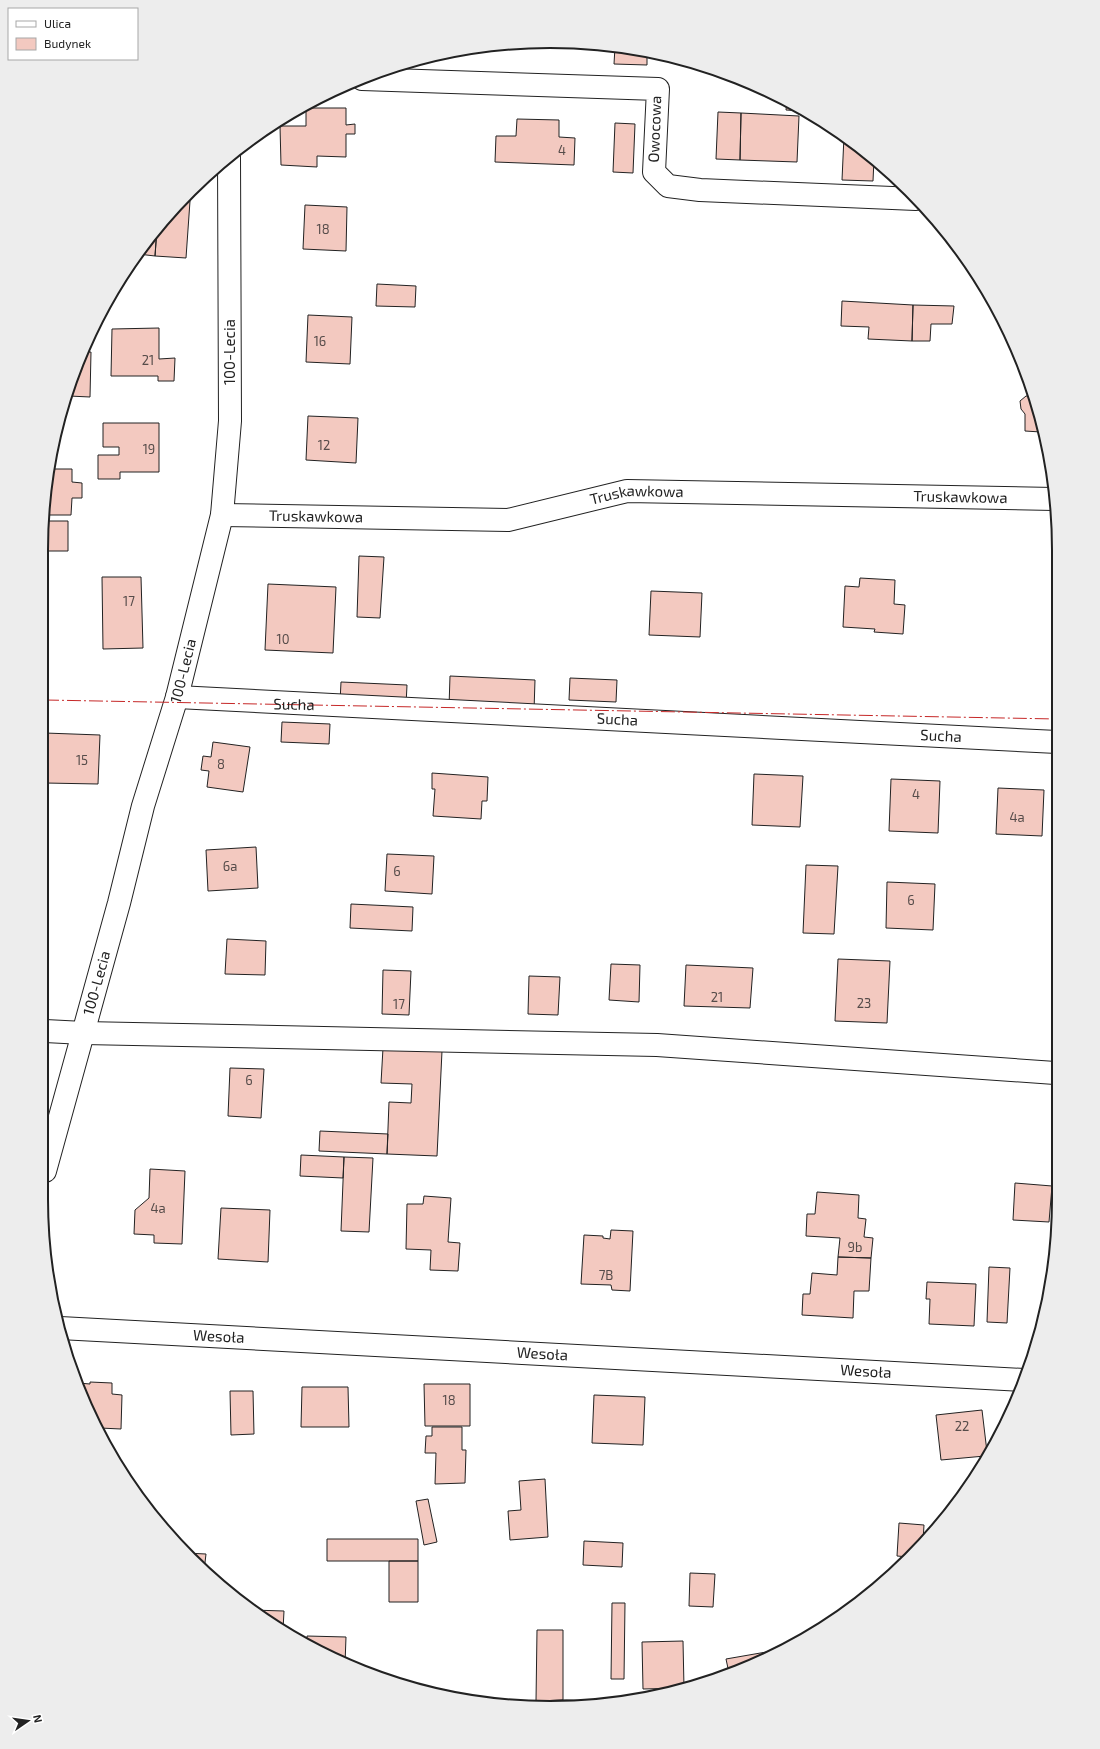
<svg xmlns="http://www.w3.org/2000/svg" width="1100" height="1749" viewBox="0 0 1100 1749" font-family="'Exo 2',sans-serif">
	<rect width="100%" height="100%" fill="#fff"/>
	<path fill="#f3c9c0" stroke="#222" d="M615,47L647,53V65L614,64Z
		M787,101L803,111L786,110Z
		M306,108H346V125L355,124V134H346V157L317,156V167L281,165L280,126H306Z
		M718,112L741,113L740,160L716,159Z
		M741,113L799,116L797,162L740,160Z
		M517,119L559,120V137L575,138L574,165L495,162L496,136H516Z
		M615,123L635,124L633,173L613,172Z
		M844,136L860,146L874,159L873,181L842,180Z
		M183,200L190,201L186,258L155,256L157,228Z
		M305,205L347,207L346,251L303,249Z
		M157,228L155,256L138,254L146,240Z
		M377,284L416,286L415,307L376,306Z
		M842,301L913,305L912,341L868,339L869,327L841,326Z
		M913,305L954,306L952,324H931L930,341H912Z
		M308,315L352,317L350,364L306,362Z
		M159,328V359L175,358L174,381H158V376H111L112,329Z
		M82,352H91L90,397L69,396Z
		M1033,393L1041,432L1025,431V414L1021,409L1020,401L1026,396H1030Z
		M308,416L358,418L356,463L306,460Z
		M103,423H159V472H120V479H98V455H119V447H103Z
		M52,469H72V482L82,483V498H72L71,515H45V484L47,479H53Z
		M45,521H68V551H45Z
		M359,556L384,557L380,618L357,617Z
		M102,577H141L143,648L103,649Z
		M860,578L895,580L894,604L905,605L903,634L874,632L875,629L843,627L845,586L859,587Z
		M268,584L336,587L333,653L265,650Z
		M651,591L702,593L700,637L649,635Z
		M45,626H48L47,644H45Z
		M450,676L535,680L534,711L449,707Z
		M570,678L617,680L616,702L569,700Z
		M341,682L407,685L406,705L340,702Z
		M282,722L330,724L329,744L281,742Z
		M45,733L100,735L98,784L45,783Z
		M213,742L250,747L243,792L207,787L209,771L201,770L203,756L211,757Z
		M432,773L488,777L487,801H482L481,819L433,816L435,789H432Z
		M754,774L803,776L800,827L752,825Z
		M891,779L940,781L938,833L889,831Z
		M998,788L1044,790L1042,836L996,834Z
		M256,847L258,888L208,891L206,850Z
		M387,854L434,856L432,894L385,891Z
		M806,865L838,866L834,934L803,933Z
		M887,882L935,884L933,930L886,928Z
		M351,904L413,907L412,931L350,928Z
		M227,939L266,941L265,975L225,974Z
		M838,959L890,961L887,1023L835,1021Z
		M611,964L640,965L639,1002L609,1000Z
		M686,965L753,968L750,1008L684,1006Z
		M383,970L411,971L409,1015L382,1014Z
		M529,976L560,977L558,1015L528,1014Z
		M383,1048L442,1051L437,1156L387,1154L389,1102L411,1103L412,1084L381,1083Z
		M230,1068L264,1069L261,1118L228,1116Z
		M320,1131L388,1134L387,1154L319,1151Z
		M301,1155L344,1157L343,1178L300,1176Z
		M344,1157L373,1158L369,1232L341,1231Z
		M150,1169L185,1171L182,1244L154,1243V1235L134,1234L135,1210L149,1198Z
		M1015,1183L1052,1186L1049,1222L1013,1220Z
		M817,1192L859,1195L858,1218L866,1219L864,1237L873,1238L871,1258L838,1257L840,1238L806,1236L807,1214H815Z
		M424,1196L451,1198L448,1242L460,1243L458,1271L430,1270L431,1250L406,1249L407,1204H423Z
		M221,1208L270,1210L268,1262L218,1259Z
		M611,1230L633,1231L630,1291L612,1290L611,1285L581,1284L584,1235L603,1236V1238L610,1239Z
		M838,1257L871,1258L869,1291H854L853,1318L802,1315L803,1294H810L812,1273L837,1275Z
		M989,1267L1010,1268L1007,1323L987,1322Z
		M927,1282L976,1284L974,1326L929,1324L930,1299H926Z
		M90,1382L112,1383V1394L122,1395L121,1429L100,1428L78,1383L90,1384Z
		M424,1384H470V1426H425Z
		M302,1387H348L349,1427H301Z
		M230,1391H253L254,1434L231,1435Z
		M594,1395L645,1397L643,1445L592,1443Z
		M982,1410L987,1452L985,1456L941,1460L936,1415Z
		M432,1427H462V1450H466L465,1483L435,1484L436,1453H425L426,1436H432Z
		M545,1479L548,1537L510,1540L508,1511L521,1510L519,1481Z
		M428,1499L437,1542L424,1545L416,1501Z
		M899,1523L924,1525L923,1541L909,1557L897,1556Z
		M327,1539H418V1561H327Z
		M584,1541L623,1543L622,1567L583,1565Z
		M185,1553L206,1554L204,1571L190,1559Z
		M389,1561H418V1602H389Z
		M690,1573L715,1574L713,1607L689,1606Z
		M612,1603H625L624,1679H611Z
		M252,1610L284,1611L283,1630Z
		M537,1630H563V1700L536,1701Z
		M307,1636L346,1637L345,1664L325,1655L307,1644Z
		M683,1641L684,1688L643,1689L642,1642Z
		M772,1651L773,1656L729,1673L726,1659Z
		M566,1700L601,1701L565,1706Z
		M566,1700L565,1706L550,1708L536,1707V1701Z"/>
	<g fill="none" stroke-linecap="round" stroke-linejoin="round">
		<g stroke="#222" stroke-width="24">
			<g id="minor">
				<path d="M362,79L658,89L654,172L668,186L700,190L916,199"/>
				<path id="s1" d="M222,515L508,520L627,491L1054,499"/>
				<path id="s2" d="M177,697L1057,742"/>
				<path d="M45,1031L84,1033L657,1045L1055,1073"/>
				<path id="s3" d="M45,1171L119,903L143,806L177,697L222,515L230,421L229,157"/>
				<path id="s4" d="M60,1328L1024,1380"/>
			</g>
		</g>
		<use href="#minor" stroke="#fff" stroke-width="22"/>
		<path stroke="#c62828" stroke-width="1" stroke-dasharray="14 3 2 3" stroke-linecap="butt" id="s5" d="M45,700L1057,719"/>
	</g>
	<g text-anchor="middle" stroke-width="3" stroke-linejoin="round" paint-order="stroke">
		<g font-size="13" fill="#564c4a">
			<text x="562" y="155">4</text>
			<text x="323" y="234">18</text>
			<text x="320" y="346">16</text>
			<text x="148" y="365">21</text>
			<text x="324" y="450">12</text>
			<text x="149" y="454">19</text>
			<text x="129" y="606">17</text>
			<text x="283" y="644">10</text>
			<text x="82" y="765">15</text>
			<text x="221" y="769">8</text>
			<text x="916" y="799">4</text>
			<text x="1017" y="822">4a</text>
			<text x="230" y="871">6a</text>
			<text x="397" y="876">6</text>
			<text x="911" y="905">6</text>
			<text x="717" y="1002">21</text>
			<text x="864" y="1008">23</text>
			<text x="399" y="1009">17</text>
			<text x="249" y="1085">6</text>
			<text x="158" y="1213">4a</text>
			<text x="855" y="1252">9b</text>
			<text x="606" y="1280">7B</text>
			<text x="449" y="1405">18</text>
			<text x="962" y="1431">22</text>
		</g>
		<g font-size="15" fill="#222" stroke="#fff">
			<text transform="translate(655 129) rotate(-88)" y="5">Owocowa</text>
			<text transform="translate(230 352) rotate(-90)" y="5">100-Lecia</text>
			<text dy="5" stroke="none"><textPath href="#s1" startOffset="418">Truskawkowa</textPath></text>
			<text dy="5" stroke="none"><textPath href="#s1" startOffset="742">Truskawkowa</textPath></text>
			<text dy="5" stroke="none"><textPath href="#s1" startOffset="94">Truskawkowa</textPath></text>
			<text dy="5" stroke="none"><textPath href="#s3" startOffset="519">100-Lecia</textPath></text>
			<text dy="5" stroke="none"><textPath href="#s5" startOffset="249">Sucha</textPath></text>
			<text dy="5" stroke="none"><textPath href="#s2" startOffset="441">Sucha</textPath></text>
			<text dy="5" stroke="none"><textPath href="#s2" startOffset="765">Sucha</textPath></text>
			<text dy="5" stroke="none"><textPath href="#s3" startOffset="195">100-Lecia</textPath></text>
			<text dy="5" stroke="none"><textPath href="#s4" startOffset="159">Wesoła</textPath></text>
			<text dy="5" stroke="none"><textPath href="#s4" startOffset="483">Wesoła</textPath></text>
			<text dy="5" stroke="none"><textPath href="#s4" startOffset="807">Wesoła</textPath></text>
		</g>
	</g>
	<path d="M0 0H1100V1749H0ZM550 48H550A502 502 0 0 1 1052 550V1199A502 502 0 0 1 550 1701H550A502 502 0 0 1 48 1199V550A502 502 0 0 1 550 48Z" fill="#ededed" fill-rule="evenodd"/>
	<path fill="none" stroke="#222" stroke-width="2" d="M550 48H550A502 502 0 0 1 1052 550V1199A502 502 0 0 1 550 1701H550A502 502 0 0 1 48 1199V550A502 502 0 0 1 550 48Z"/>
	<rect x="8" y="8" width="130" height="52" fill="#ffffff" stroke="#a7a7a7"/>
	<rect x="16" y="21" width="20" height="6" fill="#ffffff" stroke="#a7a7a7"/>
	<text x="44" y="28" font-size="12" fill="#222222">Ulica</text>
	<rect x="16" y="38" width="20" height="12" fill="#f3c9c0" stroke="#a7a7a7"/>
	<text x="44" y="48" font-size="12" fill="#222222">Budynek</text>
	<g transform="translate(28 1721) rotate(77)" stroke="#ffffff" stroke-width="3" paint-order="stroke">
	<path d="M0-3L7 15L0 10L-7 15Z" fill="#222222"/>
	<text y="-6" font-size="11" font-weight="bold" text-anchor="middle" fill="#222222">N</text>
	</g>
</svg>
